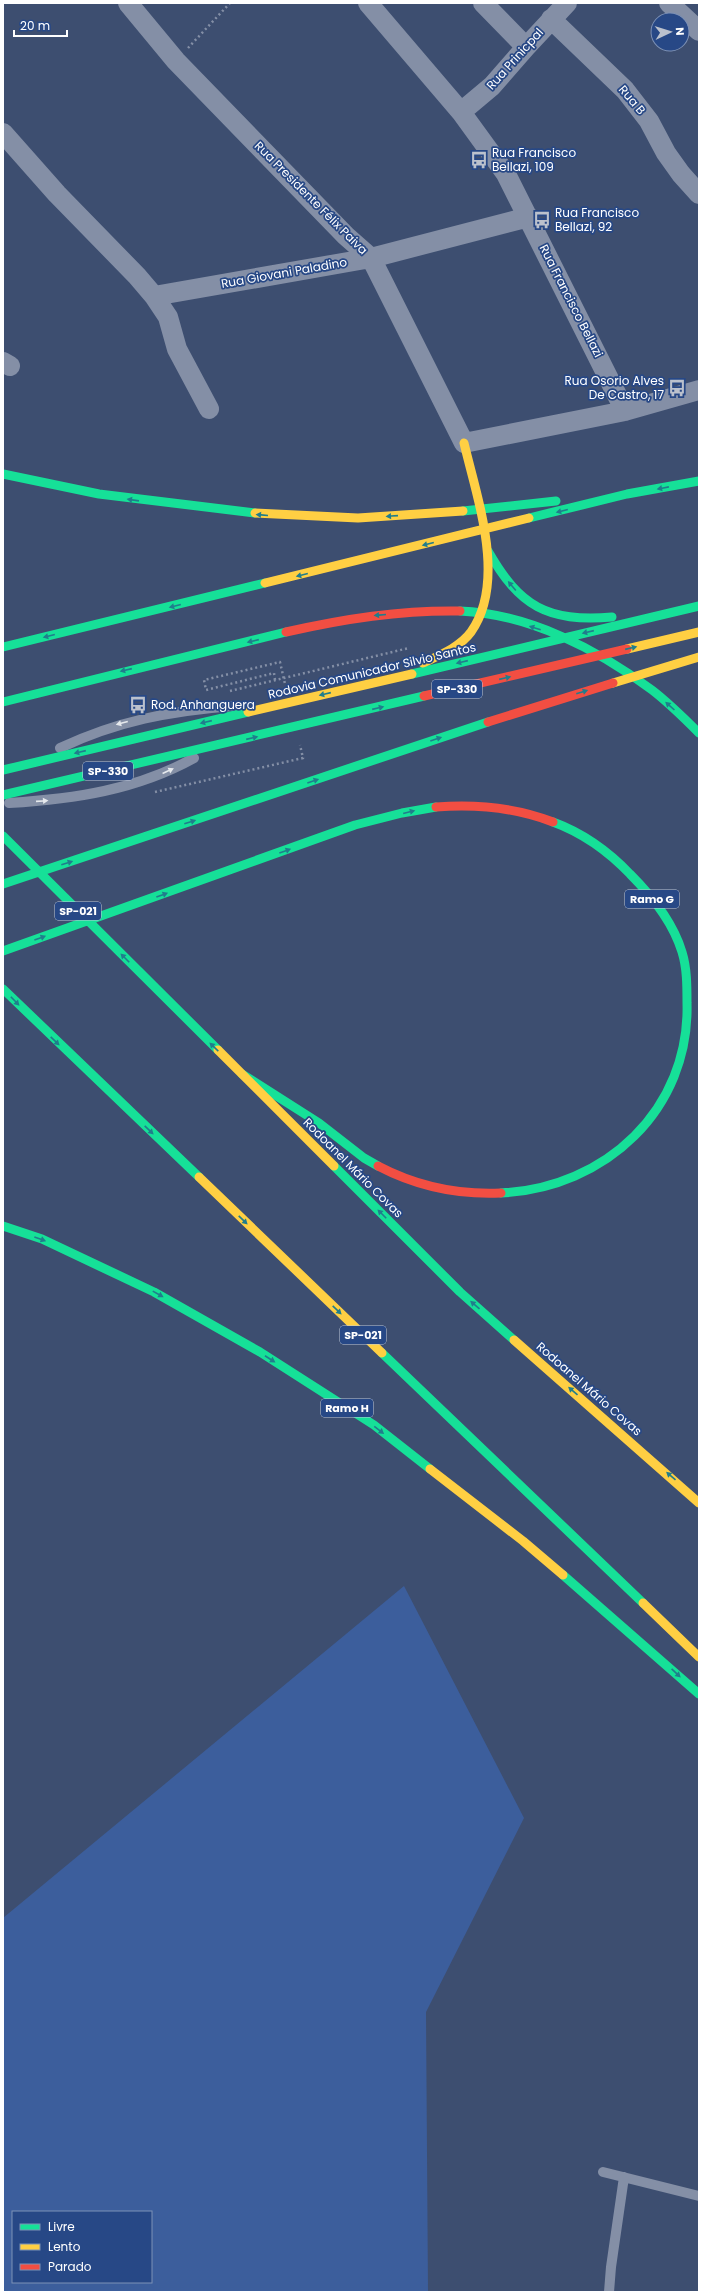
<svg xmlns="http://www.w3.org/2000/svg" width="702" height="2295" viewBox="0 0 702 2295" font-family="Poppins,sans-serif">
	<rect width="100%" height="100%" fill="#3d4e70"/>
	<path fill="#3c5e9c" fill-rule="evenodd" d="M404,1586L524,1818L426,2012L428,2292H3V1918ZM13,2212H151V2282H13Z"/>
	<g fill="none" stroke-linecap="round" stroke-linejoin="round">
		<path stroke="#848fa6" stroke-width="2.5" stroke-dasharray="2 3" stroke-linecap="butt" d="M188,48L230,3
			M275,680L274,673L206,690L204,680L280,662L285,684
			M230,691L409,648
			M155,792L303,758L300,745"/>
		<path stroke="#848fa6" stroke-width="10" d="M60,748C117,721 170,711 233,706
			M9,803C74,799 136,790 194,758
			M603,2172L699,2196
			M609,2292L611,2267L624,2177"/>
		<path stroke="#848fa6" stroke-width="20" d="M128,3L176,61L346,236L371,258L464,443L625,411L699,390
			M368,3L461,112L506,174L625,411
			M483,3L526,47
			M669,3L699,31
			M551,19L625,90L649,121L666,153L681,174L699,194
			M461,112L492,86L526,47L567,3
			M3,133L57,194L137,276L154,296L168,317L177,349L209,409
			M154,296L371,258L529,217
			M3,362L10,366"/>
		<path stroke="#16e098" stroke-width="9" d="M3,474L99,494L255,513
			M463,511L556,501
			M529,518L627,494L699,481
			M488,551C520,607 547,622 612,617
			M460,611C529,614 597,649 652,690C669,703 684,718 699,733
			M3,647L265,583
			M412,674L699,606
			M3,702L286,632
			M3,770L248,712
			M3,795L424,696
			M3,836L218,1050
			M3,884L488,722
			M3,951L355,825L402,813L436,807
			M3,989L199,1177
			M242,1074L319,1123L364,1158L378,1166
			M334,1166L460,1292L514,1340
			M501,1193C606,1188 690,1109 687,1003C687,986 687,968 682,952C673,922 652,896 630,874C609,852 583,833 553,822
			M3,1226L42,1239L154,1292L260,1352L374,1425L430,1469
			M382,1353L643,1603
			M563,1575L699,1694"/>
		<path stroke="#ffcf43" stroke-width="9" d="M255,513L358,518L463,511
			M265,583L529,518
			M627,649L699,632
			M423,663C440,655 460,647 471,632C507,581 477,498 464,443
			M613,683L699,657
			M248,712L412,674
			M218,1050L334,1166
			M199,1177L382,1353
			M514,1340L699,1503
			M430,1469L523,1541L563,1575
			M643,1603L699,1657"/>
		<path stroke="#f24e42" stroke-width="9" d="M286,632C344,619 400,610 460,611
			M424,696L627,649
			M488,722L613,683
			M436,807C475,804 517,808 553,822
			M378,1166C418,1187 457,1195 501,1193"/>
	</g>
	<defs><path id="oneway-solid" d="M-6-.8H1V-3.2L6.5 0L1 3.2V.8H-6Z"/></defs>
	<g fill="#217d8c">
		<use href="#oneway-solid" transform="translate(663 488) rotate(169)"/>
		<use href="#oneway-solid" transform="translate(133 500) rotate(-172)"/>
		<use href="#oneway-solid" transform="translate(562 511) rotate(166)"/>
		<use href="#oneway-solid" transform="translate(262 515) rotate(-175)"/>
		<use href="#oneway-solid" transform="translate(392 516) rotate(176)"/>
		<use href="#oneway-solid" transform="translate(428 544) rotate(166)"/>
		<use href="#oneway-solid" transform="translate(302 575) rotate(166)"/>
		<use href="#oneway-solid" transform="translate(512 586) rotate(-130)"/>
		<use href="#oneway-solid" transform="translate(175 606) rotate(166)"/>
		<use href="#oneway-solid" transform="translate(380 615) rotate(175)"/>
		<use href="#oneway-solid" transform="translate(535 628) rotate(-162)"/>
		<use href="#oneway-solid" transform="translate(588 632) rotate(167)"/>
		<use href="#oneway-solid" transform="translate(49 636) rotate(166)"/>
		<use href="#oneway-solid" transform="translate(253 641) rotate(167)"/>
		<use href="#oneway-solid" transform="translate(631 648) rotate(-13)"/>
		<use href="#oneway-solid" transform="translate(462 662) rotate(167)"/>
		<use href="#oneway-solid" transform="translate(126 670) rotate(167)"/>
		<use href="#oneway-solid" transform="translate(505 678) rotate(-13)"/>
		<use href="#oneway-solid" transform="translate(582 692) rotate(-17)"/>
		<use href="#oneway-solid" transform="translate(325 694) rotate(167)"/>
		<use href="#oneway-solid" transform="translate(670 706) rotate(-138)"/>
		<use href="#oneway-solid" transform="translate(378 708) rotate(-13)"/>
		<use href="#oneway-solid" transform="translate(206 722) rotate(167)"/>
		<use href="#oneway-solid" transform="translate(252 738) rotate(-13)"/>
		<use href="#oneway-solid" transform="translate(436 739) rotate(-19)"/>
		<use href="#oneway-solid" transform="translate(80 752) rotate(167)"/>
		<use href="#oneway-solid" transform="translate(313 781) rotate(-19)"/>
		<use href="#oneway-solid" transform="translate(409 812) rotate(-14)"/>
		<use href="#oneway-solid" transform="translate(190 822) rotate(-18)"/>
		<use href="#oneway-solid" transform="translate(285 851) rotate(-20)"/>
		<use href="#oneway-solid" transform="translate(67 863) rotate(-18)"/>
		<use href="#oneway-solid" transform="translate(162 895) rotate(-20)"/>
		<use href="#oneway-solid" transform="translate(40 938) rotate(-20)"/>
		<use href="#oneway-solid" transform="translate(125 958) rotate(-135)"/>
		<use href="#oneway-solid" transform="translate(15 1001) rotate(46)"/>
		<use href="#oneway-solid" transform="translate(55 1041) rotate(44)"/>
		<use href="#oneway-solid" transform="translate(214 1047) rotate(-136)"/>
		<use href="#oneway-solid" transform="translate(149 1130) rotate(44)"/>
		<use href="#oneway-solid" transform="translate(382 1214) rotate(-135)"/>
		<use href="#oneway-solid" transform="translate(243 1220) rotate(44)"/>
		<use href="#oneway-solid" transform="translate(40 1239) rotate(20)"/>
		<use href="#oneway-solid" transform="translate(158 1294) rotate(29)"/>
		<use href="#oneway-solid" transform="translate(475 1305) rotate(-139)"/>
		<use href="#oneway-solid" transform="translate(337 1310) rotate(44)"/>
		<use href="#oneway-solid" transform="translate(270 1359) rotate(33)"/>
		<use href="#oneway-solid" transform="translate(573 1391) rotate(-139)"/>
		<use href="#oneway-solid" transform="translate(379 1430) rotate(38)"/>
		<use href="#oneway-solid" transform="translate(671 1476) rotate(-139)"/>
		<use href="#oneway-solid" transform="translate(676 1673) rotate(43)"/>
	</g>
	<g fill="#e6e9ed">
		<use href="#oneway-solid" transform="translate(122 723) rotate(165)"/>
		<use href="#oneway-solid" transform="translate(168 771) rotate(-25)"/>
		<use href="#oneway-solid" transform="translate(42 801) rotate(-4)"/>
	</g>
	<defs>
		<g id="bus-bare" transform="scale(1.38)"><path d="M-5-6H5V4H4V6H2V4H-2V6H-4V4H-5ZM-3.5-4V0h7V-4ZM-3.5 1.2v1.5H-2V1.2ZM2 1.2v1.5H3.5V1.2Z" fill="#bbc1cd" stroke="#274886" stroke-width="2.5" paint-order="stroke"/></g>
	</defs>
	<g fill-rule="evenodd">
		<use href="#bus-bare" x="479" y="160"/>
		<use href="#bus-bare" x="542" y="220"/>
		<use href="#bus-bare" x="677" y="388"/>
		<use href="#bus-bare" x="138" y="705"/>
	</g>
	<g text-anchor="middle" stroke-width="3.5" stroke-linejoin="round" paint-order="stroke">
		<g fill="#274886" stroke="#bec8db" stroke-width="1">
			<rect x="432" y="680" width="50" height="18" rx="3"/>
			<rect x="83" y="762" width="50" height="18" rx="3"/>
			<rect x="625" y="890" width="54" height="18" rx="3"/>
			<rect x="55" y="902" width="46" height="18" rx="3"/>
			<rect x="340" y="1326" width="46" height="18" rx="3"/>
			<rect x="321" y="1399" width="52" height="18" rx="3"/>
		</g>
		<g font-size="11" font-weight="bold" fill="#fff">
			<text x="457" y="693">SP-330</text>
			<text x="108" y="775">SP-330</text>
			<text x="652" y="903">Ramo G</text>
			<text x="78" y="915">SP-021</text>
			<text x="363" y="1339">SP-021</text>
			<text x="347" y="1412">Ramo H</text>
		</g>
		<g font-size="12" fill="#fff" stroke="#274886">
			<text transform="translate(515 59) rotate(-48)" y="4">Rua Prinicpal</text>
			<text transform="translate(632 100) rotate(50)" y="4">Rua B</text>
			<text transform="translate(311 198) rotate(45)" y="4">Rua Presidente Félix Paiva</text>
			<text transform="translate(284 273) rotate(-10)" y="4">Rua Giovani Paladino</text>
			<text transform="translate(571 301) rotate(63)" y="4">Rua Francisco Bellazi</text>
			<text transform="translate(372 671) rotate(-13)" y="4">Rodovia Comunicador Silvio Santos</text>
			<text transform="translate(353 1168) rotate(45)" y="4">Rodoanel Mário Covas</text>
			<text transform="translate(589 1389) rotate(41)" y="4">Rodoanel Mário Covas</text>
		</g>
		<g font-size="12" fill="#fff" stroke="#274886" text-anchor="start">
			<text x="492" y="157">Rua Francisco<tspan x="492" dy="14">Bellazi, 109</tspan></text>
			<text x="555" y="217">Rua Francisco<tspan x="555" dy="14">Bellazi, 92</tspan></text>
			<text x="664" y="385" text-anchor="end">Rua Osorio Alves<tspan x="664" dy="14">De Castro, 17</tspan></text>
			<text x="151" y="709">Rod. Anhanguera</text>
		</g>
	</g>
	<rect width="702" height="2295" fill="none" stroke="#ffffff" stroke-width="8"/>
	<rect x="12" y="2211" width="140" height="72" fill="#274886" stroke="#7d91b6"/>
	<rect x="20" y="2224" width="20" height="6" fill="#16e098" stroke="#7d91b6"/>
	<text x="48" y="2231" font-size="12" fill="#ffffff">Livre</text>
	<rect x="20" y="2244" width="20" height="6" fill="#ffcf43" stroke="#7d91b6"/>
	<text x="48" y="2251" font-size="12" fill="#ffffff">Lento</text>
	<rect x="20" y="2264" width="20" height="6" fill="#f24e42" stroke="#7d91b6"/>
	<text x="48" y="2271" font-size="12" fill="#ffffff">Parado</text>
	<g transform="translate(670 32) rotate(86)"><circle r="19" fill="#274886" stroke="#7d91b6"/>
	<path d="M0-3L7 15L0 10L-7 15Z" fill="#bbc1cd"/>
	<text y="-6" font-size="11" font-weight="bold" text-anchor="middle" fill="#ffffff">N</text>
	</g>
	<path d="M14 30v6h53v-6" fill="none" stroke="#ffffff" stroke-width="2"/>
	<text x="20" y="30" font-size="12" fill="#ffffff" stroke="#274886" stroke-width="3" paint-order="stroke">20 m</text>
</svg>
